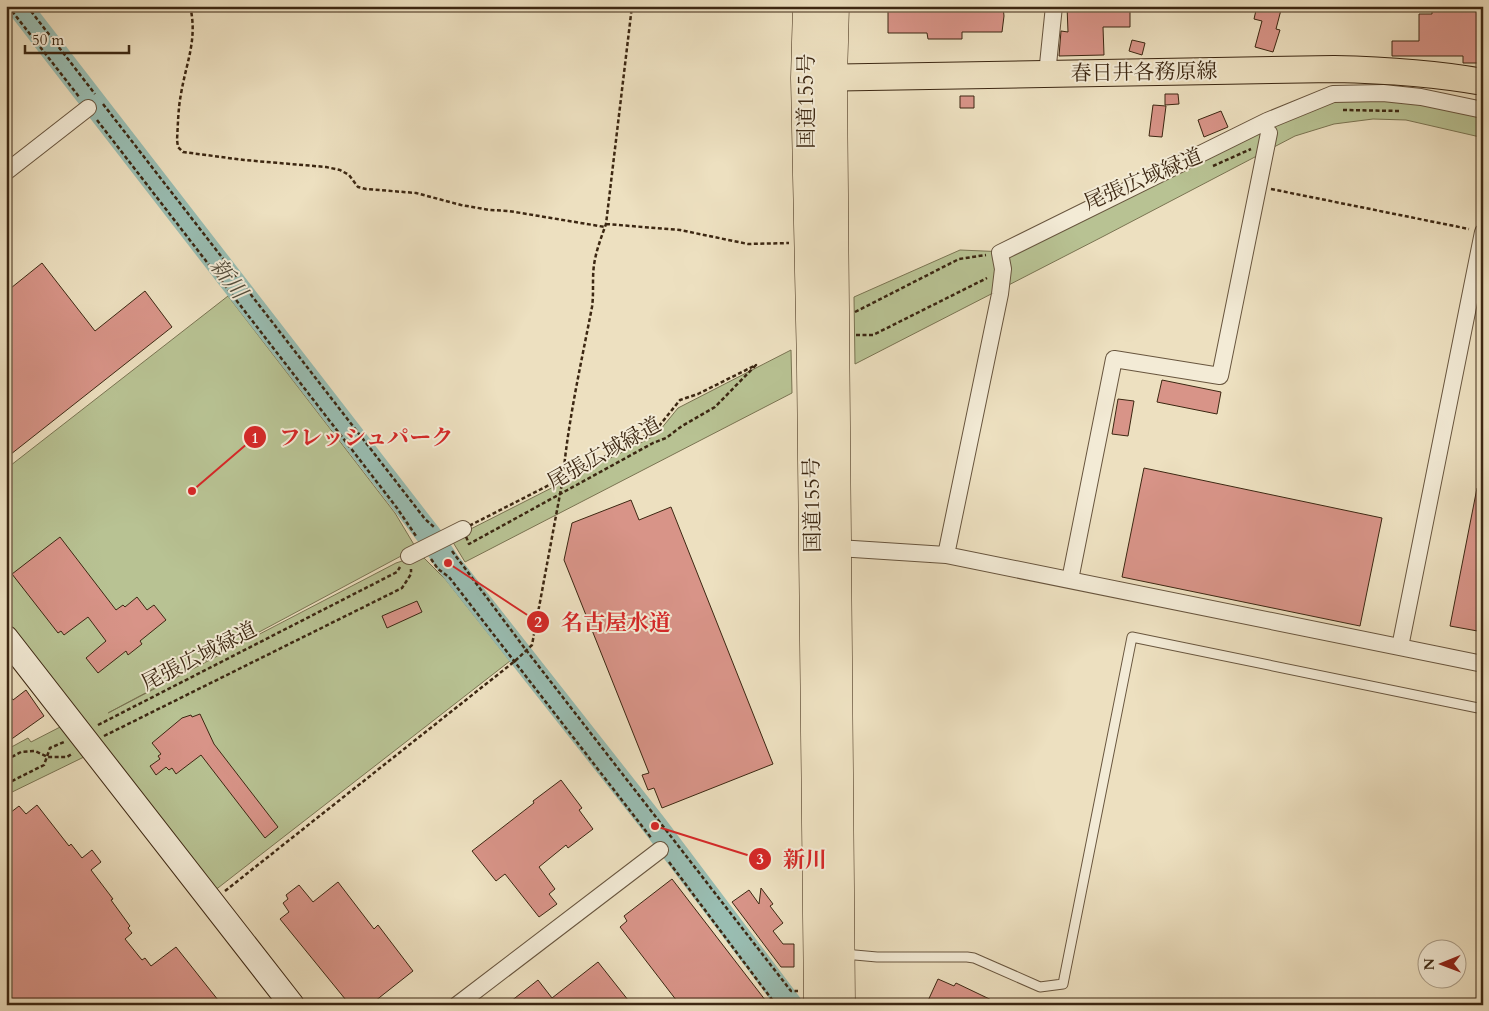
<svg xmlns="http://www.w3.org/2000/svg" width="1489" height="1011" viewBox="0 0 1489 1011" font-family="Cardo,'Noto Serif JP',serif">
	<rect width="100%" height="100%" fill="#ede0c0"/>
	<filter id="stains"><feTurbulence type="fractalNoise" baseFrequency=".004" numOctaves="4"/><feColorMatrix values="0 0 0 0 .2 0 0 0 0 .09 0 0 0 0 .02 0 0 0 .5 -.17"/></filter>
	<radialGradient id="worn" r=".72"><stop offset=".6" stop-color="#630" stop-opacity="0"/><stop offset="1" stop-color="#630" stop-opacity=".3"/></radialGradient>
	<path fill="#b8c293" stroke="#7a7452" d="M1382,97L1483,114V140L1480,137L1406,120L1373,119L1334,124L1295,136L1104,236L855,364L854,297L960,250L1007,252L1322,103Z
		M228,296L395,513L416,548L108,713L396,563L421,555L446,580L510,661L214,891L6,624V469Z
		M791,350L792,393L465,562L451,539L656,435L678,408Z
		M64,725L86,756L6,795V750L28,738L31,742Z"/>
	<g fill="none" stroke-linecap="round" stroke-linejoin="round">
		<path stroke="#99bdb2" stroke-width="25" d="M19,6L431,538L448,563L655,826L790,1005"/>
	</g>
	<path fill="#d89488" stroke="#3c2712" d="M894,6H1003L1004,16L1002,32H962V39H928L927,33H888V7Z
		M1067,6H1130V27H1103L1104,55L1059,56L1061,31L1068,32Z
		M1257,6H1282L1276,29L1280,30L1273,52L1255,47L1262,21L1254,19Z
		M1432,6H1482V63H1463V56H1392V41H1419V14H1432Z
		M1132,40L1145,43L1142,55L1129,51Z
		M1165,94H1178L1179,104L1165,105Z
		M960,96H974V108H960Z
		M1153,105L1166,106L1162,137L1149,136Z
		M1221,111L1228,127L1204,137L1198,120Z
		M42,263L95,331L145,291L172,327L6,458V292Z
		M1162,380L1221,392L1217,414L1157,402Z
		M1118,399L1134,401L1128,436L1112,434Z
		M1144,468L1382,518L1360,626L1122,577Z
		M1477,488H1483V632L1450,626Z
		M631,500L639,520L671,507L773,764L662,808L654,788L648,790L642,775L649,773L564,560L572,523Z
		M60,537L116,610L123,605L125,607L137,597L147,610L154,605L166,620L140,641L142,644L128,655L126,651L98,673L86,658L106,641L88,617L64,635L61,631L58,633L12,574Z
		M417,601L422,612L387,628L382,616Z
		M6,690L13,700L26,690L44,716L6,743Z
		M200,714L214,744L278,827L265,838L201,755L176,774L172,768L169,770L166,767L156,775L150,766L160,759L158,756L161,754L152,743L182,718L191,715L192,717Z
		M561,780L582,808L579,810L593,829L568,848L566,845L539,867L555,889L549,894L557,904L539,917L505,874L496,881L472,851L534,803L533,801Z
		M37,805L69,846L71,844L82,858L92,850L101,862L91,870L113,899L111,900L130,926L128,928L132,933L125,939L142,960L145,958L151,966L176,947L222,1005H190L186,1000L180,1005H6V816L19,806L26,814Z
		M672,879L769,1005H680L620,927L627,921L624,916Z
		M338,882L374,929L378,925L413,971L370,1005H350L280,919L289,912L283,903L288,899L286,895L299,885L313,902Z
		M761,888L773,904L770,906L783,923L773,931L783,944H794V967H781L732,902L749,890L759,904Z
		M598,962L632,1005H506L538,980L552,998Z
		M938,979L954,986L956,983L1002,1005H926Z"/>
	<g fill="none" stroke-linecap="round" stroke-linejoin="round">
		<g stroke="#68553e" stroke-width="11">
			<path id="lane" d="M844,954L877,957H967L974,958L1040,987L1063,984L1132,637L1483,709"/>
		</g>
		<g stroke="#68553e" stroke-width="18">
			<path id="street" d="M1047,74L1054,6
				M6,172L88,108
				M838,548L946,555L1483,664
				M946,555L1000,294L1003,269L1000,253L1267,121L1333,94L1383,93L1421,97L1483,110
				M409,556L463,529
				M1070,580L1114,359L1220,376L1269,133
				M1400,647L1483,232
				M457,1005L660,850"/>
		</g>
		<g stroke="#3c2712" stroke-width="26">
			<path id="secondary" d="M6,638L292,1005"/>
		</g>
		<g stroke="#3c2712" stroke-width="28">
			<path id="primary" d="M810,78L1334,69C1384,70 1433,73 1483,82"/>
		</g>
		<g stroke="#3c2712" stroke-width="29">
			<path id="highway" d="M807,6L805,78L811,368L818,1005
				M835,6L833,78L841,1005"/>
		</g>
		<path stroke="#3c2712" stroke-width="2.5" stroke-dasharray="4 2.5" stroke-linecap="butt" d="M8,6L80,98
			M27,6L95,94
			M190,6C198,39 186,63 181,94C178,109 178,125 177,140L178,147L183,152L244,160L326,167L340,170L349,175L358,187L366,189L416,193L461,205L490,210L509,211L605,227
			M103,104L425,519L434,527
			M1343,110L1400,111
			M97,120L397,508L416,536
			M1213,166L1251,149
			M1271,189L1469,229
			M606,224L680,230L748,244L789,243
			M855,312L959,259L986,255
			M856,335H873L987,278
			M756,365L715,407L682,426L666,438L653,443L469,544L463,529L655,431L680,400L698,394Z
			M452,551L523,646L791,991H798
			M431,559L438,569L449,577L652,839
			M98,725L397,572L400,567
			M104,736L402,588L411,574V569
			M6,760L21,752L35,751L48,757H67L73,753
			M6,784L44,765L50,748L64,742
			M669,862L776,1005
			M225,891L515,661L532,645L563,478C568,421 581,364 592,307C594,293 592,279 594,265C596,251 601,238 606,224L632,6"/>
		<use href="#lane" stroke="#f3ebd6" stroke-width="9"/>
		<use href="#street" stroke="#f3ebd6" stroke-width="16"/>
		<use href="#secondary" stroke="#f3ebd6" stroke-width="24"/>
		<use href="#primary" stroke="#ede0c0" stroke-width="26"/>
		<use href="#highway" stroke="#ede0c0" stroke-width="28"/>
	</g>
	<g text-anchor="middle" stroke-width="4" stroke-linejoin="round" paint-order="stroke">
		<g font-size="21" fill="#3c2712" stroke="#f3ebd6">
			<text transform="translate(1144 72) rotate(-1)" y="7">春日井各務原線</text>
			<text transform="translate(806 101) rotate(-90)" y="7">国道155号</text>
			<text transform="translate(1143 179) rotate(-23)" y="7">尾張広域緑道</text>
			<text transform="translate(604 453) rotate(-29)" y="7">尾張広域緑道</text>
			<text transform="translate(812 505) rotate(-91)" y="7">国道155号</text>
			<text transform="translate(199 656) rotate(-27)" y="7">尾張広域緑道</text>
		</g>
		<g font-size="22" font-style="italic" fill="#534c3a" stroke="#f3ebd6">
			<text transform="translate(229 278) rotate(52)" y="8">新川</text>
		</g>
	</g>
	<path fill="none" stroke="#d62828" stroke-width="2" d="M192 491L255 437M448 563L538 622M655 826L760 859"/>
	<g fill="#d62828" stroke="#f3ebd6" stroke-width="2">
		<circle cx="192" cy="491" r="5"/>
		<circle cx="448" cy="563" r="5"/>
		<circle cx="655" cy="826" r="5"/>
		<circle cx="255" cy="437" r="12"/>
		<circle cx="538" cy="622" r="12"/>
		<circle cx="760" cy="859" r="12"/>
	</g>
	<g font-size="15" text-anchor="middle" font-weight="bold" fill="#fff">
		<text x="255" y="443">1</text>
		<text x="538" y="627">2</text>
		<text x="760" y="864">3</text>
	</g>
	<g font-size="22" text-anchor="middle" font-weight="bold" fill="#d62828" stroke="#f3ebd6" stroke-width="4" stroke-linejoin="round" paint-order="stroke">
		<text x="366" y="445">フレッシュパーク</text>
		<text x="616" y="630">名古屋水道</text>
		<text x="805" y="867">新川</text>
	</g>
	<rect width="1489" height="1011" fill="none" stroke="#ede0c0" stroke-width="25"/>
	<rect x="8" y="8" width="1474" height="996" fill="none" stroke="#3c2712" stroke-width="2.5"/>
	<rect x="12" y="12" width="1464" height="986" fill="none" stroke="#3c2712"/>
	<g transform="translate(1442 964) rotate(269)"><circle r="24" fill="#f3ebd6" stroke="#aa9d88"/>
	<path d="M0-4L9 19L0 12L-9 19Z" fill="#8f2418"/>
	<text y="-8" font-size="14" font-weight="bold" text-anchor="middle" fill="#3c2712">N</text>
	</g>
	<path d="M25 45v8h104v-8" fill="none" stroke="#3c2712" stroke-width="2.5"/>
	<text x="32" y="45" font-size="15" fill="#3c2712" stroke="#f3ebd6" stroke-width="4" paint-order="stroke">50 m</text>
	<rect width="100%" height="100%" filter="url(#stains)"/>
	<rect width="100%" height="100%" fill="url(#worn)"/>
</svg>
